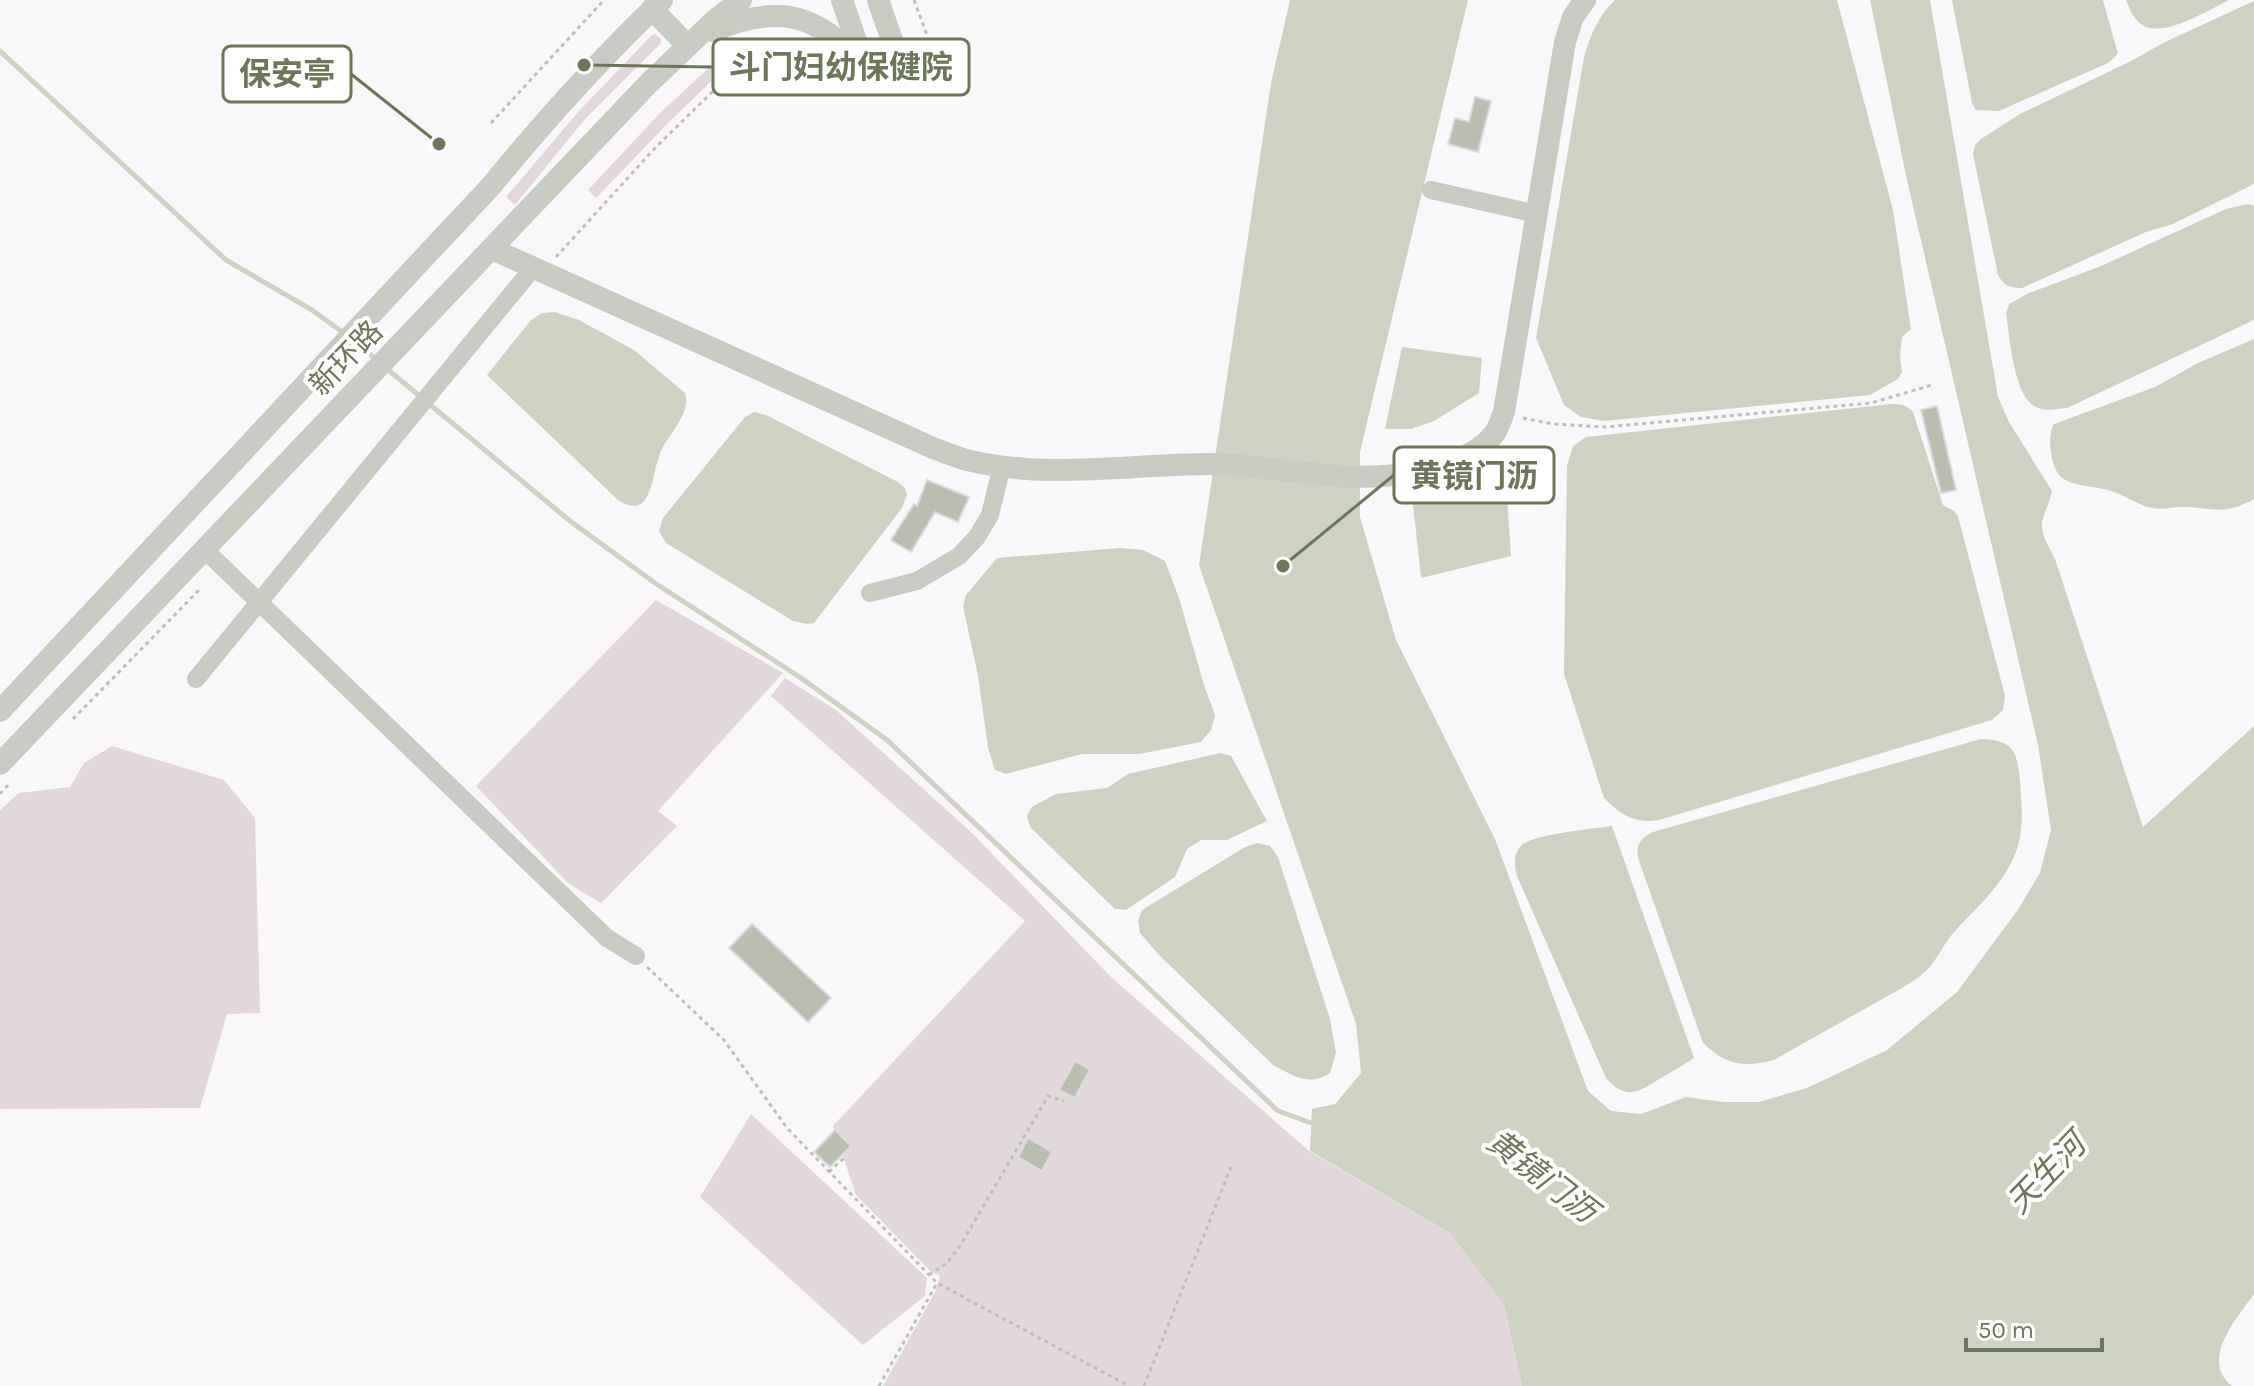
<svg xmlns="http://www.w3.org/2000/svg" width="2254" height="1386" viewBox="0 0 2254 1386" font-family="Karla,'Noto Sans SC',sans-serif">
	<rect width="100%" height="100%" fill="#f9f7f9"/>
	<path fill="#e2d8db" d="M655,34L661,39V43L585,119L515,205L506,197L578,112L652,35Z
		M739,40L746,48L669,122L596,198L588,190L660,113Z
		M656,600L783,673L658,811L677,826L601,903L569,884L476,786Z
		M785,678L836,710L973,834L1111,977L1309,1151L1450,1233L1504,1305L1522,1386H883L936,1290L940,1276L930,1271L856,1195L833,1126L1025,921L771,696Z
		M112,746L224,780L255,818L260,1013L227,1014L200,1108L0,1109V810L19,793L70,787L84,763Z
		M751,1114L927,1278L925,1296L863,1345L700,1197Z"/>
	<path fill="#ced2c3" d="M1290,0H1468L1360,452V517L1396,640L1495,839L1588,1091L1611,1111L1641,1114L1686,1097L1724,1102H1759L1807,1088L1887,1050L1957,992L2017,911L2040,873L2051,830L2038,745L1907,180L1870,0H1930L1998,397L2009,422L2052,491C2050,502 2044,513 2042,522C2040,534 2050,549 2055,559L2143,827L2254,726V1294C2237,1318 2199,1360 2232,1386H1522L1504,1305L1450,1233L1310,1151L1312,1109L1335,1104L1361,1073L1356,1024L1199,565L1271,83Z
		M1615,0H1837L1893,210L1911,329L1902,337L1900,356L1902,372L1898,379L1870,395L1604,421L1581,417L1564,405L1536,338L1584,57C1591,34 1598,16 1615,0Z
		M1952,0H2103L2118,54L2108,63L1999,111L1976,110L1972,103Z
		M2126,0H2229C2209,10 2165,37 2144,26C2134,21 2130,10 2126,0Z
		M2254,1V184L2173,224L2146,232L2022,288C2010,288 2004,286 1998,275L1973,154L1975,145L1981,139L2020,114L2129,62L2165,42Z
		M2248,204L2254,206V320L2067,408C2057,409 2045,412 2036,407C2013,396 2010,337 2006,314L2009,304L2029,293L2101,266L2226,209Z
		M555,312L579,320L634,350L685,393C692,412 669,434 661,451C651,472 654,523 618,500L487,375L531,320L542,313Z
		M2254,339V499C2220,517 2216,507 2183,507C2173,507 2162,510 2152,508C2136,505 2123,493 2107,490C2093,486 2070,486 2060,476C2050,466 2047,434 2054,424L2155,387L2198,363Z
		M1402,347L1482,358L1479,393L1434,421L1411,429H1385Z
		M1892,404C1901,404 1907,405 1913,412L1943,505L1954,511L1958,516L2005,696L2003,710L1992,720L1659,820C1634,824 1621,815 1604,798L1564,674L1567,466L1573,446L1586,437Z
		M754,412L766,415L898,482L905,488L907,495L902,508L814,623L807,624L793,621L666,543L659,531L663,518L745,417Z
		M1484,484L1498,488L1507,497L1511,556L1421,578L1413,504Z
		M1120,548L1143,550L1165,561L1179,598L1204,685L1215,715L1211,730L1201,742L1139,754H1082L1006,774L995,770L988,748L978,676L963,606L966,595L997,558Z
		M1981,739C2014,740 2017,751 2020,781C2021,797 2023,814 2021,830C2017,872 1983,901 1956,930C1944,942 1938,959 1927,970C1911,985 1888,995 1870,1006C1838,1024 1806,1042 1774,1060C1743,1068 1726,1065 1703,1043L1638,858C1636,845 1640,838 1653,832Z
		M1220,753L1231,756L1267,821L1227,840H1201L1187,849L1175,877L1126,910L1115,909L1030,827L1027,816L1032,807L1056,794L1107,788L1128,774Z
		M1612,826L1694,1058C1683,1065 1672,1072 1661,1078C1639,1092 1626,1101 1606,1078L1517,876C1514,864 1513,854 1522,845C1534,834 1593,829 1612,826Z
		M1257,843L1270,846L1278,857L1330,1019L1336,1053L1330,1073C1309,1087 1294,1076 1273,1065L1159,955L1140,933L1138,921L1142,910L1245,847Z"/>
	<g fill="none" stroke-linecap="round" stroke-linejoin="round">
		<path stroke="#ced2c3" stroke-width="5" d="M0,51L226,260L312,310L345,334
			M352,340L376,359
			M386,368L570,521L655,583L801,678L887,740L1278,1111L1314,1124"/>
	</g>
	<path fill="#b9beb0" stroke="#dbd9db" stroke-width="2" d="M1475,97L1491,101L1478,152L1448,144L1455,118L1469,122Z
		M1937,406L1956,490L1941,493L1921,410Z
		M927,480L969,497L958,522L935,512L911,552L891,540L914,504L917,506Z
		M752,924L831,998L808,1022L729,948Z
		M1075,1061L1090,1069L1075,1098L1059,1090Z
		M835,1130L851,1146L830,1167L814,1152Z
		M1028,1138L1052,1152L1042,1171L1018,1157Z"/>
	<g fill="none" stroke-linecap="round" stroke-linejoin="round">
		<path stroke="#bdc0b8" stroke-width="3" stroke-dasharray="4 4" stroke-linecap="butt" d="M914,0L933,51
			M825,57L846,93
			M491,123L604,0
			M556,257L655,148L754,51L765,42L776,38
			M1523,418L1553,424L1605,427L1871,403L1932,385
			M73,719L199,590
			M0,794L11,782
			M647,967L724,1040L787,1128L937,1283L1129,1386
			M829,1172L846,1156
			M929,1275L947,1263L960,1246L1048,1096L1064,1101
			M879,1386L937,1283
			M1144,1386L1231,1167"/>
		<path stroke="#c7cbc2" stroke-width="18" d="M1431,190L1537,214
			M205,550L607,938L636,956
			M870,593L917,581L959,556L977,537L990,515L1002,466
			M196,679L533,268"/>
		<path stroke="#c7cbc2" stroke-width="22" d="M842,0L863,61
			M878,0L899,60
			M652,9L688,46
			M713,31C781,2 820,15 867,69
			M492,249L933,448C944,452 956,457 967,460C1047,480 1130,464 1211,464C1277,465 1346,486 1412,472C1441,466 1475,458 1494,434C1499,428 1501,419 1504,412L1565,42L1573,17L1585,0
			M0,711L491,186C545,120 600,59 662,0
			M0,764L649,83L715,20L741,0"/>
	</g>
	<g text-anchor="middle" stroke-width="8" stroke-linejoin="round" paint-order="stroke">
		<g font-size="30" fill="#6c775a" stroke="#fff">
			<text transform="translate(346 358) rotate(-46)" y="10">新环路</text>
		</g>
		<g font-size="32" font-style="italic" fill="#6f7659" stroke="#fff">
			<text transform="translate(2046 1173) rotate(-46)" y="11">天生河</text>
			<text transform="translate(1542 1176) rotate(38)" y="11">黄镜门沥</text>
		</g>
	</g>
	<path fill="none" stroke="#6c775a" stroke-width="3" d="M584 65L713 67M439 144L351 74M1283 566L1394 475"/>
	<g fill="#6c775a" stroke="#fff" stroke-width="3">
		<circle cx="584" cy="65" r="8"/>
		<circle cx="439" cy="144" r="8"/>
		<circle cx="1283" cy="566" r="8"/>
	</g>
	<g fill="#fff" stroke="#6c775a" stroke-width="3">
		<rect x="713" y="39" width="256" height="56" rx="8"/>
		<rect x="223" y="46" width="128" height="56" rx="8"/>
		<rect x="1394" y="447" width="160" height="56" rx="8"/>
	</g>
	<g font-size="32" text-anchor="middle" font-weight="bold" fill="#6c775a">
		<text x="841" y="78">斗门妇幼保健院</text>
		<text x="287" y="85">保安亭</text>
		<text x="1474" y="487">黄镜门沥</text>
	</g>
	<path d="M1966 1338v12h136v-12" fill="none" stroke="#6c775a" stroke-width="4"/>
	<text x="1978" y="1338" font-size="24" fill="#6c775a" stroke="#ffffff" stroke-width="6" paint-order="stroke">50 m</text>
</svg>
